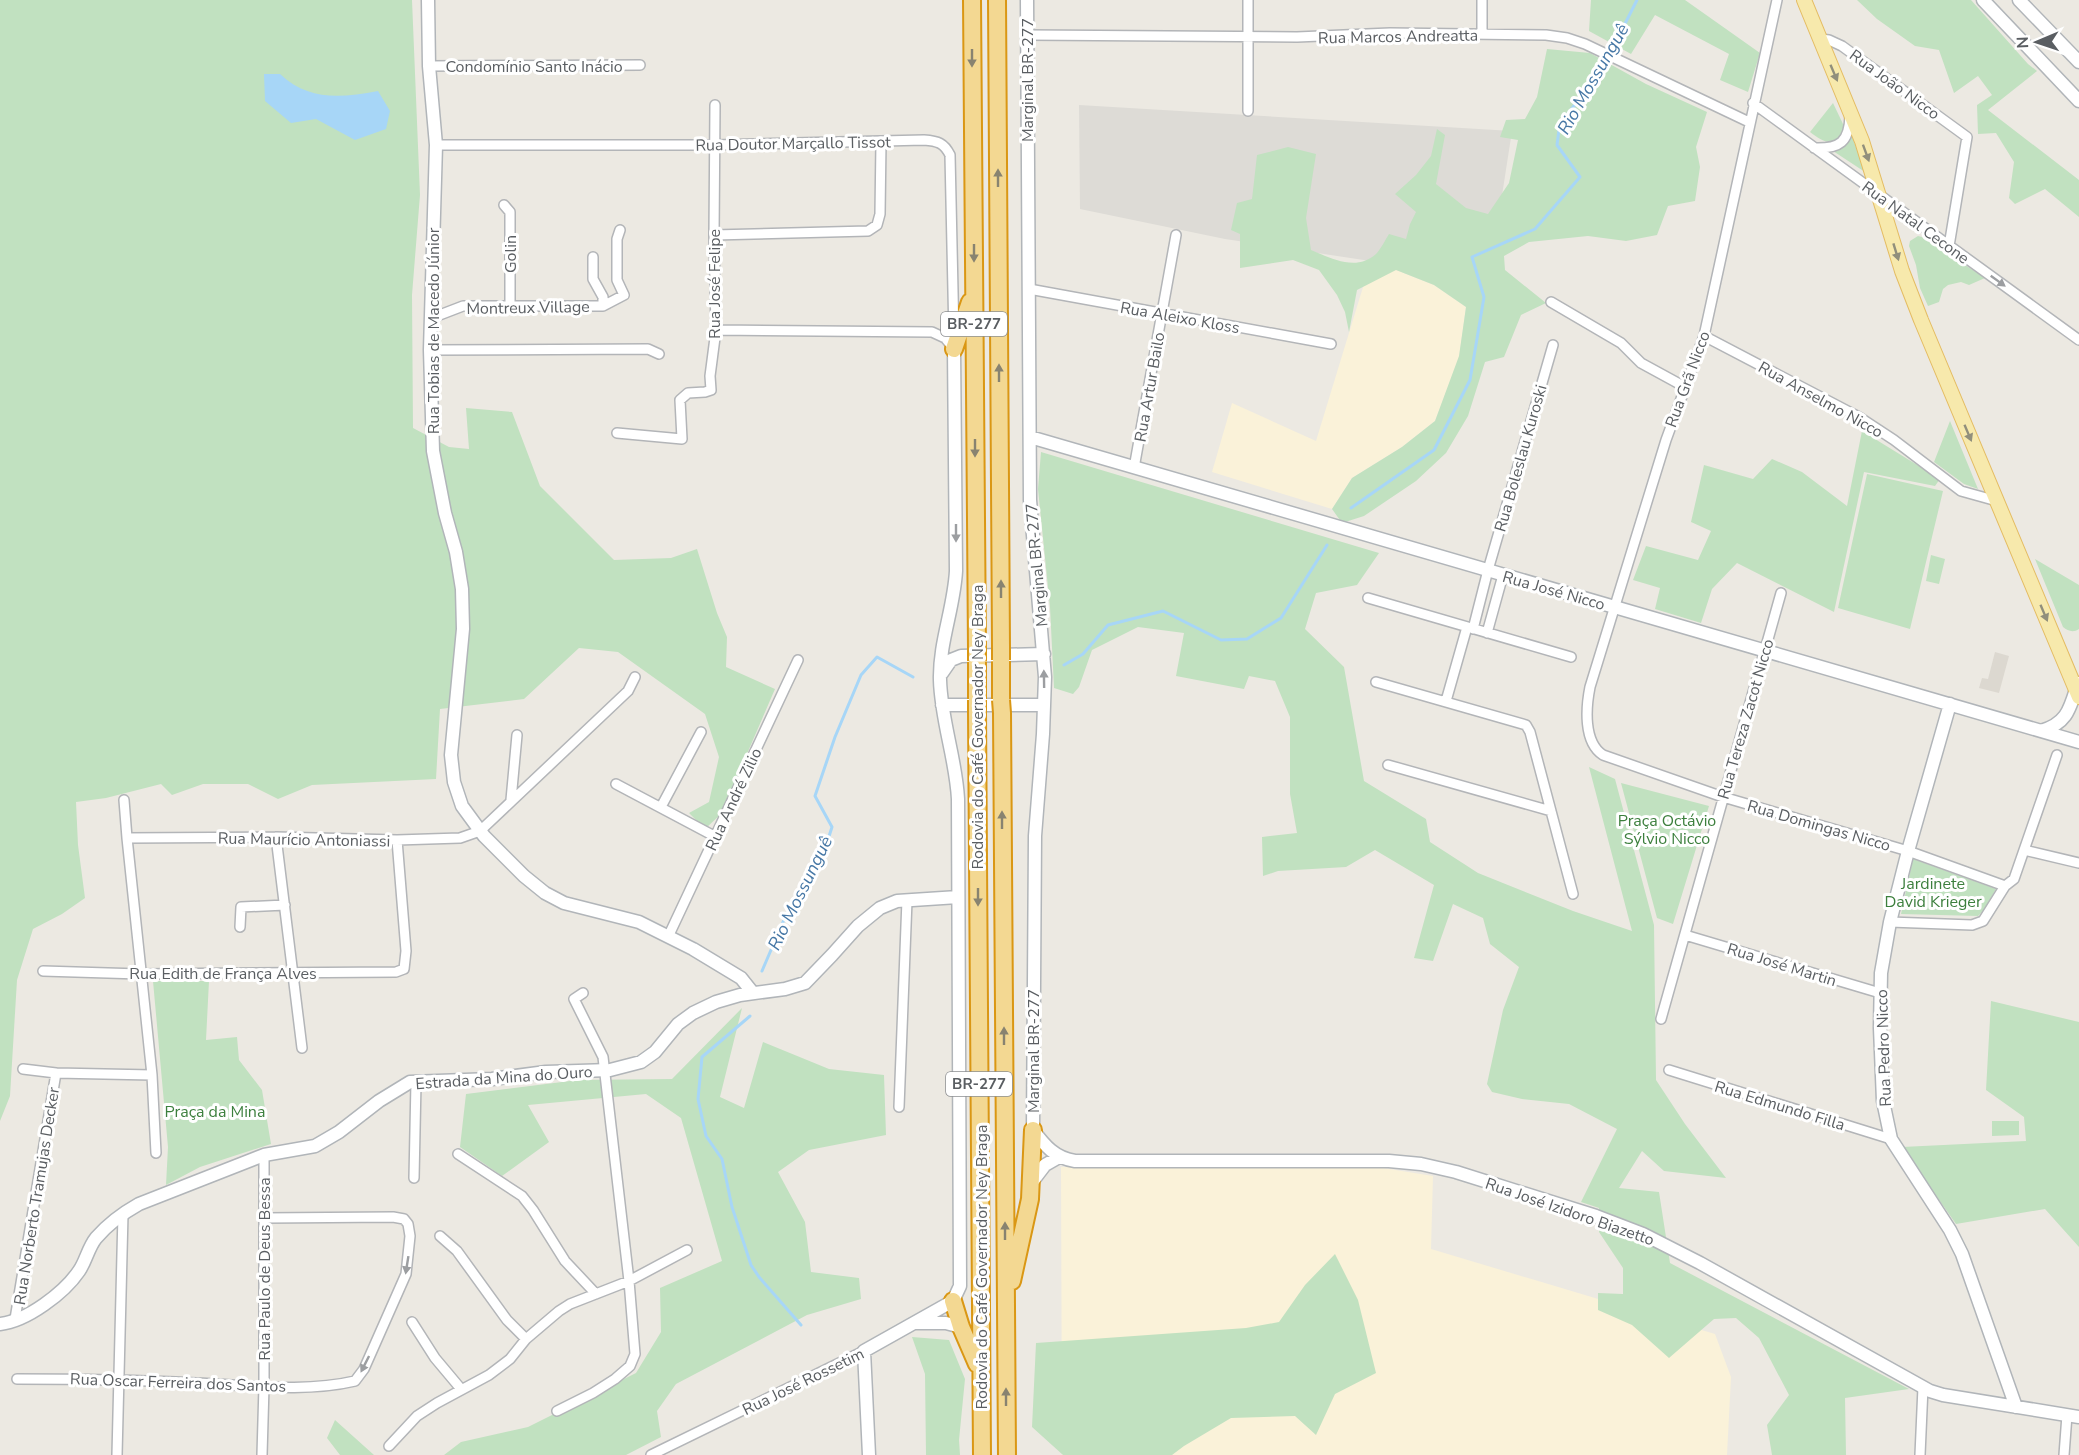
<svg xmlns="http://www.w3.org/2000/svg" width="2079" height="1455" viewBox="0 0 2079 1455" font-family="'Nunito Sans',sans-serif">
	<rect width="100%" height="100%" fill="#ece9e2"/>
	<path fill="#faf2d9" d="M1396,270L1434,285L1466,307L1459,358L1435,421L1402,447L1352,478L1332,509L1212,472L1232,403L1316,441L1367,274Z
		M1061,1167L1383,1168L1433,1176L1431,1249L1715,1334L1731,1377L1727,1455H1062Z"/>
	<path fill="#dddbd6" d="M1079,105L1512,131L1489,279L1225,239L1080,209Z"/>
	<path fill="#dcd8d0" d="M1995,652L2009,656L1999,693L1979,688L1982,678L1988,679Z"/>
	<path fill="#c1e1c0" d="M0,0H412L420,195L412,295L413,428L449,447L469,449L466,408L512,412L540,486L614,560L671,558L697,549L717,613L727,637L726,667L775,689L721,814L705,829L689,813L709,802L719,757L705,714L618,652L579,648L524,699L440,709L436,779L312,785L278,799L248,784H203L172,795L161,784L106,798L76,802L78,845L85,898L62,914L33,929L17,980L10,1096L0,1121Z
		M1591,0H1685L1760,53L1748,92L1720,80L1729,54L1655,15L1631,54L1589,31Z
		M1857,0H1971L2028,64L2037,71L1988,110L2079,180V217L2045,189L2015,204L2009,198L2014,162L1996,133L1978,134L1977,105L1992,95L1978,76L1954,93L1939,50L1915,46L1877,19Z
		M1547,49L1590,53L1646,84L1707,112L1696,147L1700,167L1695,201L1668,206L1657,235L1626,241L1588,236L1529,242L1504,256L1505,270L1546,303L1521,315L1504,357L1485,362L1468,416L1446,453L1416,481L1364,516L1342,523L1332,509L1352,478L1402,447L1435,421L1459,356L1466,307L1434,285L1396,270L1357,290L1349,332L1345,312L1337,295L1319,270L1293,260L1240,268V234L1231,230L1237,203L1252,199L1257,155L1288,147L1316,154L1306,218L1311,250C1331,258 1356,272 1376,254C1381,249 1385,240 1389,234L1406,239L1410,224L1416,212L1395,194L1416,175L1431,156L1437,129L1445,135L1436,184L1466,208L1488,214L1509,183L1518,140L1500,137L1506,120L1525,119L1537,97Z
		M1833,103L1843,124L1844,132C1834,149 1822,141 1810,132Z
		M1852,136L1865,172L1833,151L1845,145Z
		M1918,236L1922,237L1985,278L1969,285L1961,282L1948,285L1943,289L1939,302L1928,306L1920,288L1916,265L1909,246L1910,241Z
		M1950,421L1978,489L1964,484L1934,462Z
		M1862,431L1940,479L1935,486L1864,472L1834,612L1737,563L1712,589L1701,623L1655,609L1660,588L1633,580L1646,546L1698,560L1711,531L1691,522L1704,465L1753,479L1772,459L1802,472L1847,506Z
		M1041,452L1379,553L1357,585L1316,593L1305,629L1344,667L1364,781L1426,819L1430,842L1478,873L1573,911L1632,931L1589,767L1615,779L1654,925L1656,1080L1685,1124L1726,1178L1664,1171L1642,1151L1619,1188L1659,1192L1670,1263L1909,1389L1845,1398L1846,1455H1772L1767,1425L1789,1395L1759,1338L1736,1318L1714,1319L1669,1358L1632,1325L1598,1310V1293L1623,1294V1268L1599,1232V1208L1581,1202L1617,1129L1569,1104L1522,1099L1492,1092L1487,1084L1503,1010L1519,967L1490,944L1483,918L1453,904L1433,961L1414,958L1434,885L1375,850L1346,867L1278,871L1263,876L1262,837L1297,833L1290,794V717L1275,681L1249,676L1244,689L1176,676L1184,633L1138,627L1092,650L1079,687L1073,694L1054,688L1050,607L1038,489Z
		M1867,474L1943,491L1910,629L1838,608Z
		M1931,555L1945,559L1939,584L1926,581Z
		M2035,559L2079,585V629C2073,633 2068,631 2063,627Z
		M1621,783L1709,806L1673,924L1657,918Z
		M1913,859L1996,889L1983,911L1978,916L1901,914Z
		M153,981H209L206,1040L237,1037L239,1060L262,1090L271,1144L200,1167L166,1185L168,1147Z
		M1991,1001L2079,1022V1247L2045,1209L1956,1224L1902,1147L2026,1141L2024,1117L1986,1090Z
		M742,1008L720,1097L744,1108L763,1042L829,1069L884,1075L886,1135L809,1150L778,1172L805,1222L811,1272L859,1278L861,1299L807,1315L676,1384L657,1411L661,1437L626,1455H444L461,1442L528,1427L636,1373L661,1332L660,1288L722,1261L681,1118L646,1094L528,1105L549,1142L502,1176L460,1147L466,1094L578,1080L672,1079Z
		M1992,1121H2019V1135L1992,1136Z
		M1335,1254L1358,1300L1376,1373L1335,1394L1316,1435L1295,1416L1231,1418L1184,1446L1172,1455H1063L1032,1427L1036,1343L1246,1328L1279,1322L1305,1285Z
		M912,1337L949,1340L965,1379L959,1440L960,1455H926L925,1374Z
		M335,1420L374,1455H340L327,1438Z"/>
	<path fill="#a7d6f7" d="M264,74H280C309,101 340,98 378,91L390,111L386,129L355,140L316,119L291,123L265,101Z"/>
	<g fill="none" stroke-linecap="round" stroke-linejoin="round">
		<path stroke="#a7d6f7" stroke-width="3" d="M1351,508L1434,450L1470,380L1484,297L1472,257L1535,229L1580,177L1557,145L1559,130L1567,115L1602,69L1637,0
			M1064,665L1083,654L1108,625L1163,611L1221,640L1247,639L1281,618L1327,545
			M762,971L789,908L824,852L832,827L815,796L835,737L861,675L877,657L913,677
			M750,1016L702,1057L698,1099L706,1136L722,1159L732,1207L751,1265L759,1277L801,1325"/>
		<g stroke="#b3b5b8" stroke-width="12">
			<path id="street" d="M1248,0V111
				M1482,0V34
				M1777,0L1704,336L1666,440L1590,687C1586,707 1583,742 1603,755L1723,797L1908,851L2005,886
				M1027,35L1297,37L1390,33L1546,35L1567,38L1585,44L1749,122
				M1820,39L1829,40L1842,46L1967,137L1949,246
				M429,66L640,65
				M1753,103L2079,340
				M436,145H715L924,140C938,141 944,143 950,155L954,337
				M1814,148C1840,149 1849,142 1850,116
				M504,205L510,212V305
				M714,235L868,231L877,225L880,214L881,142
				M593,257V279L603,297V306
				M1029,289L1331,344
				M1551,302L1621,343L1641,363L1685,387
				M430,315L437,316L463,306H603L624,295L617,280V239L620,230
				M716,330L932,332L945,338L954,349
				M1704,336L1859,417L1894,440L1961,491L1997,501
				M430,350L648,349L659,354
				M617,433L682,439L680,400L688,393L705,392L711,390L710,376L716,330L714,235L715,105
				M1134,468L1176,235
				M1368,598L1571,657
				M1473,629L1488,570L1553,345
				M1487,633L1503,575
				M1376,682L1526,725L1530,732L1573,894
				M1446,701L1467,627
				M1388,765L1551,811
				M616,784L716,837
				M124,800L127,838L152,1075L156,1153
				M511,800L517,735
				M661,807L701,732
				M276,837L302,1048
				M127,838L276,837L397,840L460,838L480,831L628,691L635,677
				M2024,850L2079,863
				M1890,922L1972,925L1983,921L2005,886L2014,879L2057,755
				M240,927L241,907L285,905
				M1685,935L1880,993
				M668,937L798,660
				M43,971L140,974L396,972L404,969L406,951L397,840
				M1661,1019L1781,593
				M23,1069L56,1073L152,1075
				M1669,1070L1891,1139
				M899,1107L907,900
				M458,1154L522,1196L533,1210L565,1261L596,1294
				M414,1178L416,1082
				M440,1236L457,1251L507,1320L526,1339
				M15,1319L56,1073
				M412,1322L435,1358L461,1389
				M17,1379C77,1379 136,1380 196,1383C248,1385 304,1393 355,1381L364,1369L406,1274L410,1236L408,1224L404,1219L393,1217L265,1218
				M557,1411L593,1393L615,1379L630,1366L635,1354L629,1281L603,1057L574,999L583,993
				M389,1446L417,1416L437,1403L489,1375L510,1359L526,1339L559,1311L570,1304L629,1281L687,1250
				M117,1455L123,1214
				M262,1455L264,1386V1155
				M651,1455L864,1351
				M1920,1455L1923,1387
				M2064,1455L2067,1415"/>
		</g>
		<g stroke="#b1b5b9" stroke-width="15">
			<path id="secondary" d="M428,0L429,66L436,145L430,350L433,451L445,513L456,552L462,589L463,629L451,755L454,782L462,806L484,836L524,876L545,893L564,903L639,922L693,949L741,978L753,993
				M1027,0L1030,500L1045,677L1043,734L1035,836L1033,1130C1045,1146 1055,1158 1075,1161H1389L1421,1164L1456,1172L1596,1216L1643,1234L1700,1263L1930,1391L1943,1395L2079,1417
				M1983,0L2079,101
				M2019,0L2079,62
				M1030,437L2079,742
				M942,673L951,660L961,656L1044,654
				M1950,704L1908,851L1890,922L1881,973L1880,1028L1883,1101L1891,1139L1950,1230L1962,1254L2016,1407
				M942,705H1044
				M2041,731C2068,723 2070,708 2078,683
				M1032,1182L1045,1165L1059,1157
				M917,1323H946L961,1327
				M0,1324C27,1321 64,1293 79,1271C86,1261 88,1248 96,1238C108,1224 123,1213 139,1204L264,1155L315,1146L339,1132L379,1101L410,1082L492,1079L546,1072L610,1070L641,1062L655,1052L678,1024L693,1013L716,1002L740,995L785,989L805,983L832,955L858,926L880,908L897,901L958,897
				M869,1455L864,1351L953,1301L960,1286L958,799C956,759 941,720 940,680C939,643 954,608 956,571L954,349"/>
		</g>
		<g stroke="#e4bc63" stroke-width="16">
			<path id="primary" d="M1804,0L1862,141L1902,271L1921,320L2079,697"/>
		</g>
		<g stroke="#da9714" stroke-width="20">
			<path id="highway" d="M972,0L977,649
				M997,0L1001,647
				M954,349L970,302
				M1001,660V700
				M977,661V700
				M977,712L982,1455
				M1002,713L1007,1455
				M1012,1281L1030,1199L1033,1130
				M953,1301L961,1327L977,1364"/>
		</g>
		<use href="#street" stroke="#fff" stroke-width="9"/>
		<use href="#secondary" stroke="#fff" stroke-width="12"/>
		<use href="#primary" stroke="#f7e9ac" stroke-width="14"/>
		<use href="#highway" stroke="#f3d892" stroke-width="16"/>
		<g stroke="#da9714" stroke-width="20" stroke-linecap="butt">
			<path id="highway-bridge" d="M977,649V661
				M1001,660V647
				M977,700V712
				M1001,700L1002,713"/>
		</g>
		<use href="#highway-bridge" stroke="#f3d892" stroke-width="16"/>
	</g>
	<defs><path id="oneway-solid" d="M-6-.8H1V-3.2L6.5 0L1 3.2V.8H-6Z" transform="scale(1.5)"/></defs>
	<g fill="#888370">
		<use href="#oneway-solid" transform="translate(972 58) rotate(90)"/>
		<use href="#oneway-solid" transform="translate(998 178) rotate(-90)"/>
		<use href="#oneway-solid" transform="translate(974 253) rotate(90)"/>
		<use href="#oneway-solid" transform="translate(999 373) rotate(-90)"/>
		<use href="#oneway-solid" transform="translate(975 448) rotate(90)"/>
		<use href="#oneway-solid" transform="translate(1001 589) rotate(-90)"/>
		<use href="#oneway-solid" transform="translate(1002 820) rotate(-90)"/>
		<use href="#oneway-solid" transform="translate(978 897) rotate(90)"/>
		<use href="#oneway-solid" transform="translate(1004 1036) rotate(-90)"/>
		<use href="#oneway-solid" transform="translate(1005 1231) rotate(-90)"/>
		<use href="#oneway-solid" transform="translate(1006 1397) rotate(-90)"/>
	</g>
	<g fill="#918f7c">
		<use href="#oneway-solid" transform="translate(1834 73) rotate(67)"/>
		<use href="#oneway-solid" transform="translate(1866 153) rotate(70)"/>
		<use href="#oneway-solid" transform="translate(1896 252) rotate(73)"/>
		<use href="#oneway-solid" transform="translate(1968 433) rotate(67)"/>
		<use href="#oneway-solid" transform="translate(2044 613) rotate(67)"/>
	</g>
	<g fill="#9c9ea1">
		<use href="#oneway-solid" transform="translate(1998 281) rotate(36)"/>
		<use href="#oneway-solid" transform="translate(956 533) rotate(90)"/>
		<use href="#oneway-solid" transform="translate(1044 679) rotate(-91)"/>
		<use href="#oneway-solid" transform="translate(407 1265) rotate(99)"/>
		<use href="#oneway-solid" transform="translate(365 1364) rotate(117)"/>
	</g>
	<g text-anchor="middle" stroke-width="6" stroke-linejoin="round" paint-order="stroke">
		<g fill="#fff" stroke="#8c8e91" stroke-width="1.5">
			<rect x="941" y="312" width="66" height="24" rx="4.5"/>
			<rect x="946" y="1072" width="66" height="24" rx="4.5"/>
		</g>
		<g font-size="15" font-weight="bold" fill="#5a5e62">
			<text x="974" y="329">BR-277</text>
			<text x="979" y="1089">BR-277</text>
		</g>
		<g font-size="16" fill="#5a5e62" stroke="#fff">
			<text transform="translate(1398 36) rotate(-1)" y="6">Rua Marcos Andreatta</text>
			<text x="534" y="72">Condomínio Santo Inácio</text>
			<text transform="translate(1027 80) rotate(-90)" y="6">Marginal BR-277</text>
			<text transform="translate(1895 84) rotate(36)" y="6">Rua João Nicco</text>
			<text transform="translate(793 143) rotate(-1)" y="6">Rua Doutor Marçallo Tissot</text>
			<text transform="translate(1916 222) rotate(36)" y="6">Rua Natal Cecone</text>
			<text transform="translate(510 254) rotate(-90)" y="6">Golin</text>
			<text transform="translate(714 284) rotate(-90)" y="6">Rua José Felipe</text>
			<text transform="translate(528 307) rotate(-1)" y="6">Montreux Village</text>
			<text transform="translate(1180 317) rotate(10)" y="6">Rua Aleixo Kloss</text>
			<text transform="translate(433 331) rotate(-90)" y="6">Rua Tobias de Macedo Júnior</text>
			<text transform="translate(1687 379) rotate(-70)" y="6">Rua Grã Nicco</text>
			<text transform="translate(1149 387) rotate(-80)" y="6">Rua Artur Bailo</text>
			<text transform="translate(1821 399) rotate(29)" y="6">Rua Anselmo Nicco</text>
			<text transform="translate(1520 458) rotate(-74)" y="6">Rua Boleslau Kuroski</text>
			<text transform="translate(1036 565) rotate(-95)" y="6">Marginal BR-277</text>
			<text transform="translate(1554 590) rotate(16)" y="6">Rua José Nicco</text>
			<text transform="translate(1745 719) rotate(-74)" y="6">Rua Tereza Zacot Nicco</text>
			<text transform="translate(977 727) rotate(-90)" y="6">Rodovia do Café Governador Ney Braga</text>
			<text transform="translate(733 799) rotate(-65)" y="6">Rua André Zilio</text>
			<text transform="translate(1819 825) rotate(16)" y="6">Rua Domingas Nicco</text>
			<text transform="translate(304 839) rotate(1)" y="6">Rua Maurício Antoniassi</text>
			<text transform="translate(1782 964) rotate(17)" y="6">Rua José Martin</text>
			<text x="223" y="979">Rua Edith de França Alves</text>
			<text transform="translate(1883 1048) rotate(-92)" y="6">Rua Pedro Nicco</text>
			<text transform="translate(1033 1051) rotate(-90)" y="6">Marginal BR-277</text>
			<text transform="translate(504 1077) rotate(-4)" y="6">Estrada da Mina do Ouro</text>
			<text transform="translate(1780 1105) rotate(17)" y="6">Rua Edmundo Filla</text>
			<text transform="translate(36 1196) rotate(-81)" y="6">Rua Norberto Tramujas Decker</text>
			<text transform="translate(1570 1211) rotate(19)" y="6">Rua José Izidoro Biazetto</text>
			<text transform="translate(981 1267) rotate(-90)" y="6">Rodovia do Café Governador Ney Braga</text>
			<text transform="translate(264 1269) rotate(-90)" y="6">Rua Paulo de Deus Bessa</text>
			<text transform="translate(803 1381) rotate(-26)" y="6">Rua José Rossetim</text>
			<text transform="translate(178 1382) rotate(2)" y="6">Rua Oscar Ferreira dos Santos</text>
		</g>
		<g font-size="16" fill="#3c7f3d" stroke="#fff">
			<text x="1667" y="826">Praça Octávio<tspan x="1667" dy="18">Sýlvio Nicco</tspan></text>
			<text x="1933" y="889">Jardinete<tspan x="1933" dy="18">David Krieger</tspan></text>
			<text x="215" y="1117">Praça da Mina</text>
		</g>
		<g font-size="18" font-style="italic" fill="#4778a6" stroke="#fff">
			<text transform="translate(1593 79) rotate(-60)" y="6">Rio Mossunguê</text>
			<text transform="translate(800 893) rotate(-64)" y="6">Rio Mossunguê</text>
		</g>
	</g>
	<g transform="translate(2037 42) rotate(268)" stroke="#ffffff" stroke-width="4.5" paint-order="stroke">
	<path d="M0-4.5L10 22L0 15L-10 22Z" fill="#5a5e62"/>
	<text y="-9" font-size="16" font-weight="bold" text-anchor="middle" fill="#5a5e62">N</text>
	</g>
</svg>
